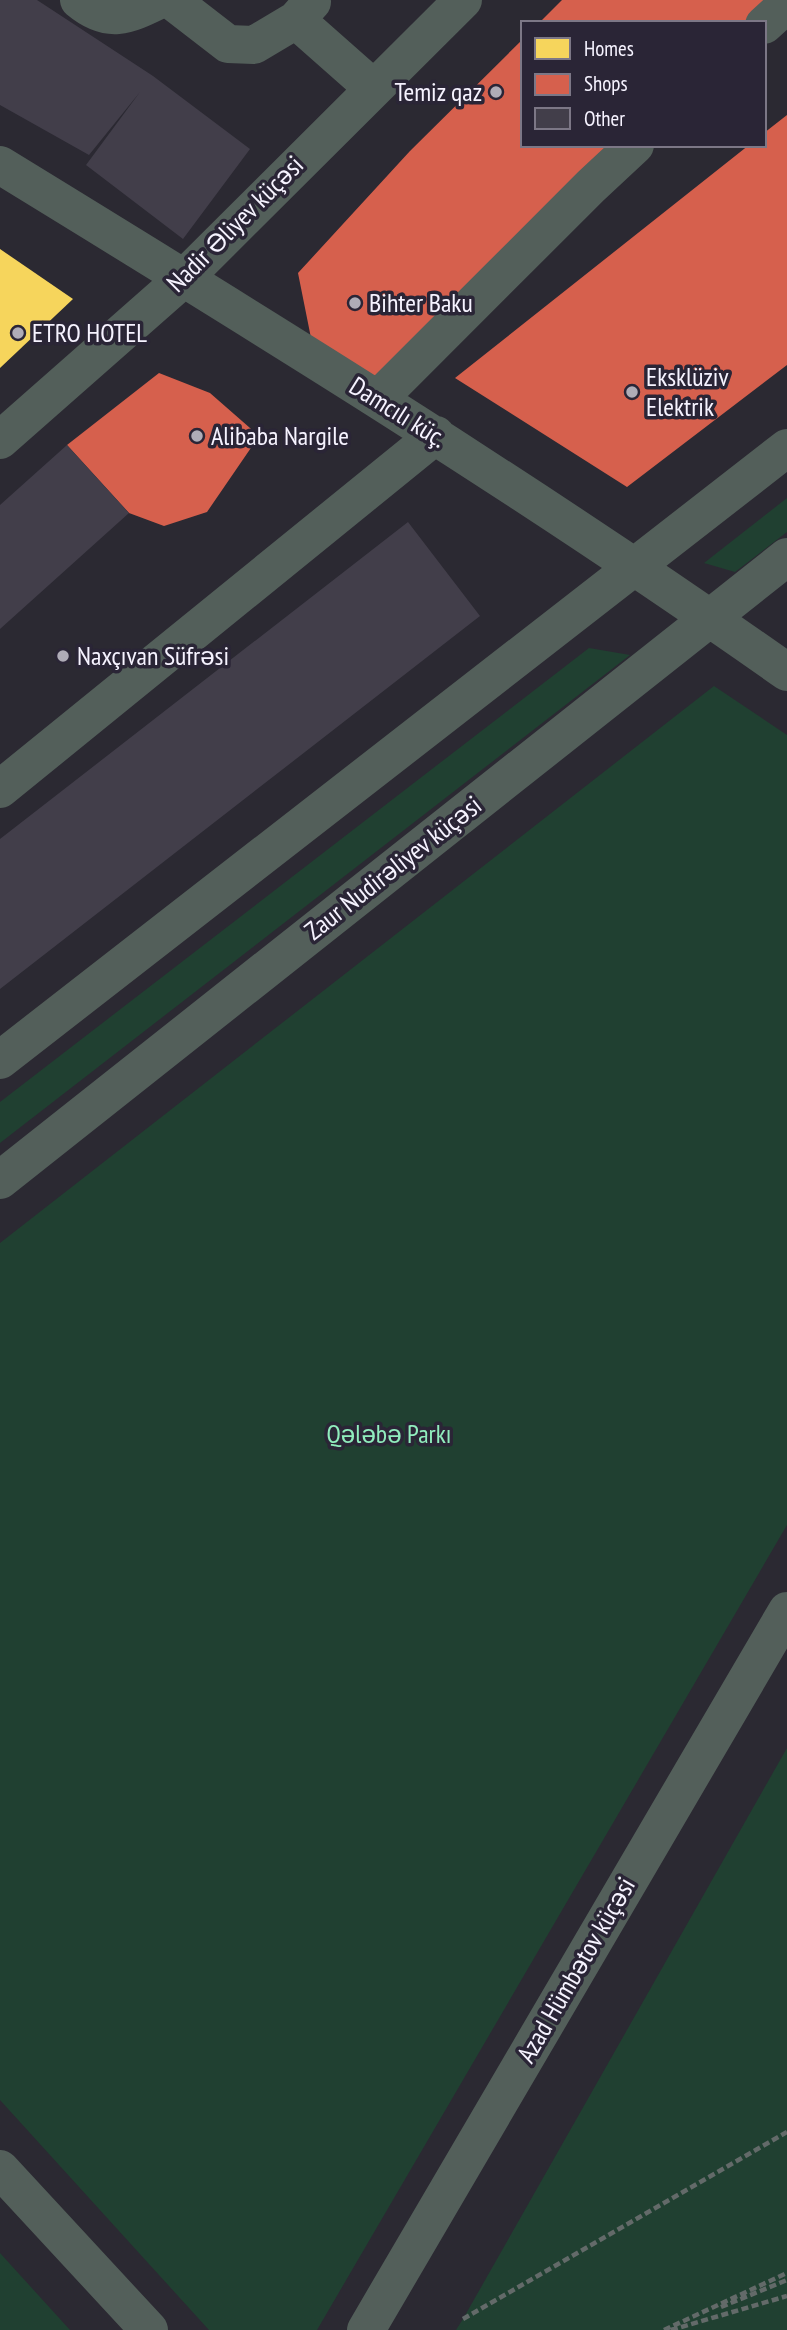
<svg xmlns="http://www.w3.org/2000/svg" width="787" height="2330" viewBox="0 0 787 2330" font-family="'PT Sans Narrow',sans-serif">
	<rect width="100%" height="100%" fill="#2b2932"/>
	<path fill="#204031" d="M787,498V532L735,572L704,563Z
		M589,648L630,655L0,1143V1102Z
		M714,686L787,735V1525L317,2330H209L0,2100V1243Z
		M787,1748V2330H456L463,2319Z
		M0,2253L70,2330H0Z"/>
	<path fill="#f6d55c" d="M0,249L73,299L0,368Z"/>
	<path fill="#d6604d" d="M562,0H775L751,23H539Z
		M523,39V145H624L383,387L312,343L298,273L410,151Z
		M787,115V365L627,487L455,378L749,145H764V133Z
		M159,373L210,393L259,436L207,512L164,526L129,513L67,445Z"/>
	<path fill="#423e4a" d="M0,0H37L153,76L250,149L183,239L86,165L140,92L89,155L0,105Z
		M67,445L129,513L0,629V505Z
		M408,522L480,616L0,989V839Z"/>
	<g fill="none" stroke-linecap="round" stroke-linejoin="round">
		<path stroke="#636a69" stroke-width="4.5" stroke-dasharray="7 3.5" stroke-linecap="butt" d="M721,2307L787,2280
			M463,2319L787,2132
			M664,2330L787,2273
			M671,2330L787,2296"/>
		<path stroke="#535f5a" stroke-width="38" d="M79,0C109,25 128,15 159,0
			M171,0L228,44L254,45L296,20
			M312,2L296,20L373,88
			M764,25L787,4
			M0,165C266,328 532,492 787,672
			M378,399L591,186L635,145
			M0,440L184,278L463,0
			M0,789L436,435
			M0,1060L787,448
			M0,1180L787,557
			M0,2169L149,2330
			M366,2330L787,1611"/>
	</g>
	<g fill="#afacb7" stroke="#2a2536" stroke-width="2.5">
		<circle cx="496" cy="92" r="7"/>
		<circle cx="355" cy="303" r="7"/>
		<circle cx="18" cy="333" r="7"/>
		<circle cx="632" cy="392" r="7"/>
		<circle cx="197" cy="436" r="7"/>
		<circle cx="63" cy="656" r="7"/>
	</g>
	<g text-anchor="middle" stroke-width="7" stroke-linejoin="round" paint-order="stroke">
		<g font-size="26" fill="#f6f3ff" stroke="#2a2536" text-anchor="start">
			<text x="482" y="101" text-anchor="end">Temiz qaz</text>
			<text x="369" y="312">Bihter Baku</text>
			<text x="32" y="342">ETRO HOTEL</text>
			<text x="646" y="386">Eksklüziv<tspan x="646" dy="30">Elektrik</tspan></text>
			<text x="211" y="445">Alibaba Nargile</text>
			<text x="77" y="665">Naxçıvan Süfrəsi</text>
		</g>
		<g font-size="26" fill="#f6f3ff" stroke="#2a2536">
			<text transform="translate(235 224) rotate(-45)" y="9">Nadir Əliyev küçəsi</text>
			<text transform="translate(398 412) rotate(32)" y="9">Damcılı küç.</text>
			<text transform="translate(393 868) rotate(-38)" y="9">Zaur Nudirəliyev küçəsi</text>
			<text transform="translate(576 1970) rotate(-60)" y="9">Azad Hümbətov küçəsi</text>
		</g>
		<g font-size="26" fill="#90edbd" stroke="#2a2536">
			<text x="389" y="1443">Qələbə Parkı</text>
		</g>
	</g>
	<rect x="521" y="21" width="245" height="126" fill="#2a2536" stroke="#7c7786" stroke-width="2"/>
	<rect x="535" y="38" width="35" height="21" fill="#f6d55c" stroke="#7c7786" stroke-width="2"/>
	<text x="584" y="56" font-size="21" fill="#f6f3ff">Homes</text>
	<rect x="535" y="74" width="35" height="21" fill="#d6604d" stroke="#7c7786" stroke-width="2"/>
	<text x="584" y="91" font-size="21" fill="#f6f3ff">Shops</text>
	<rect x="535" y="108" width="35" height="21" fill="#423e4a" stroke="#7c7786" stroke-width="2"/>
	<text x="584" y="126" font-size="21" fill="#f6f3ff">Other</text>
</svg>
